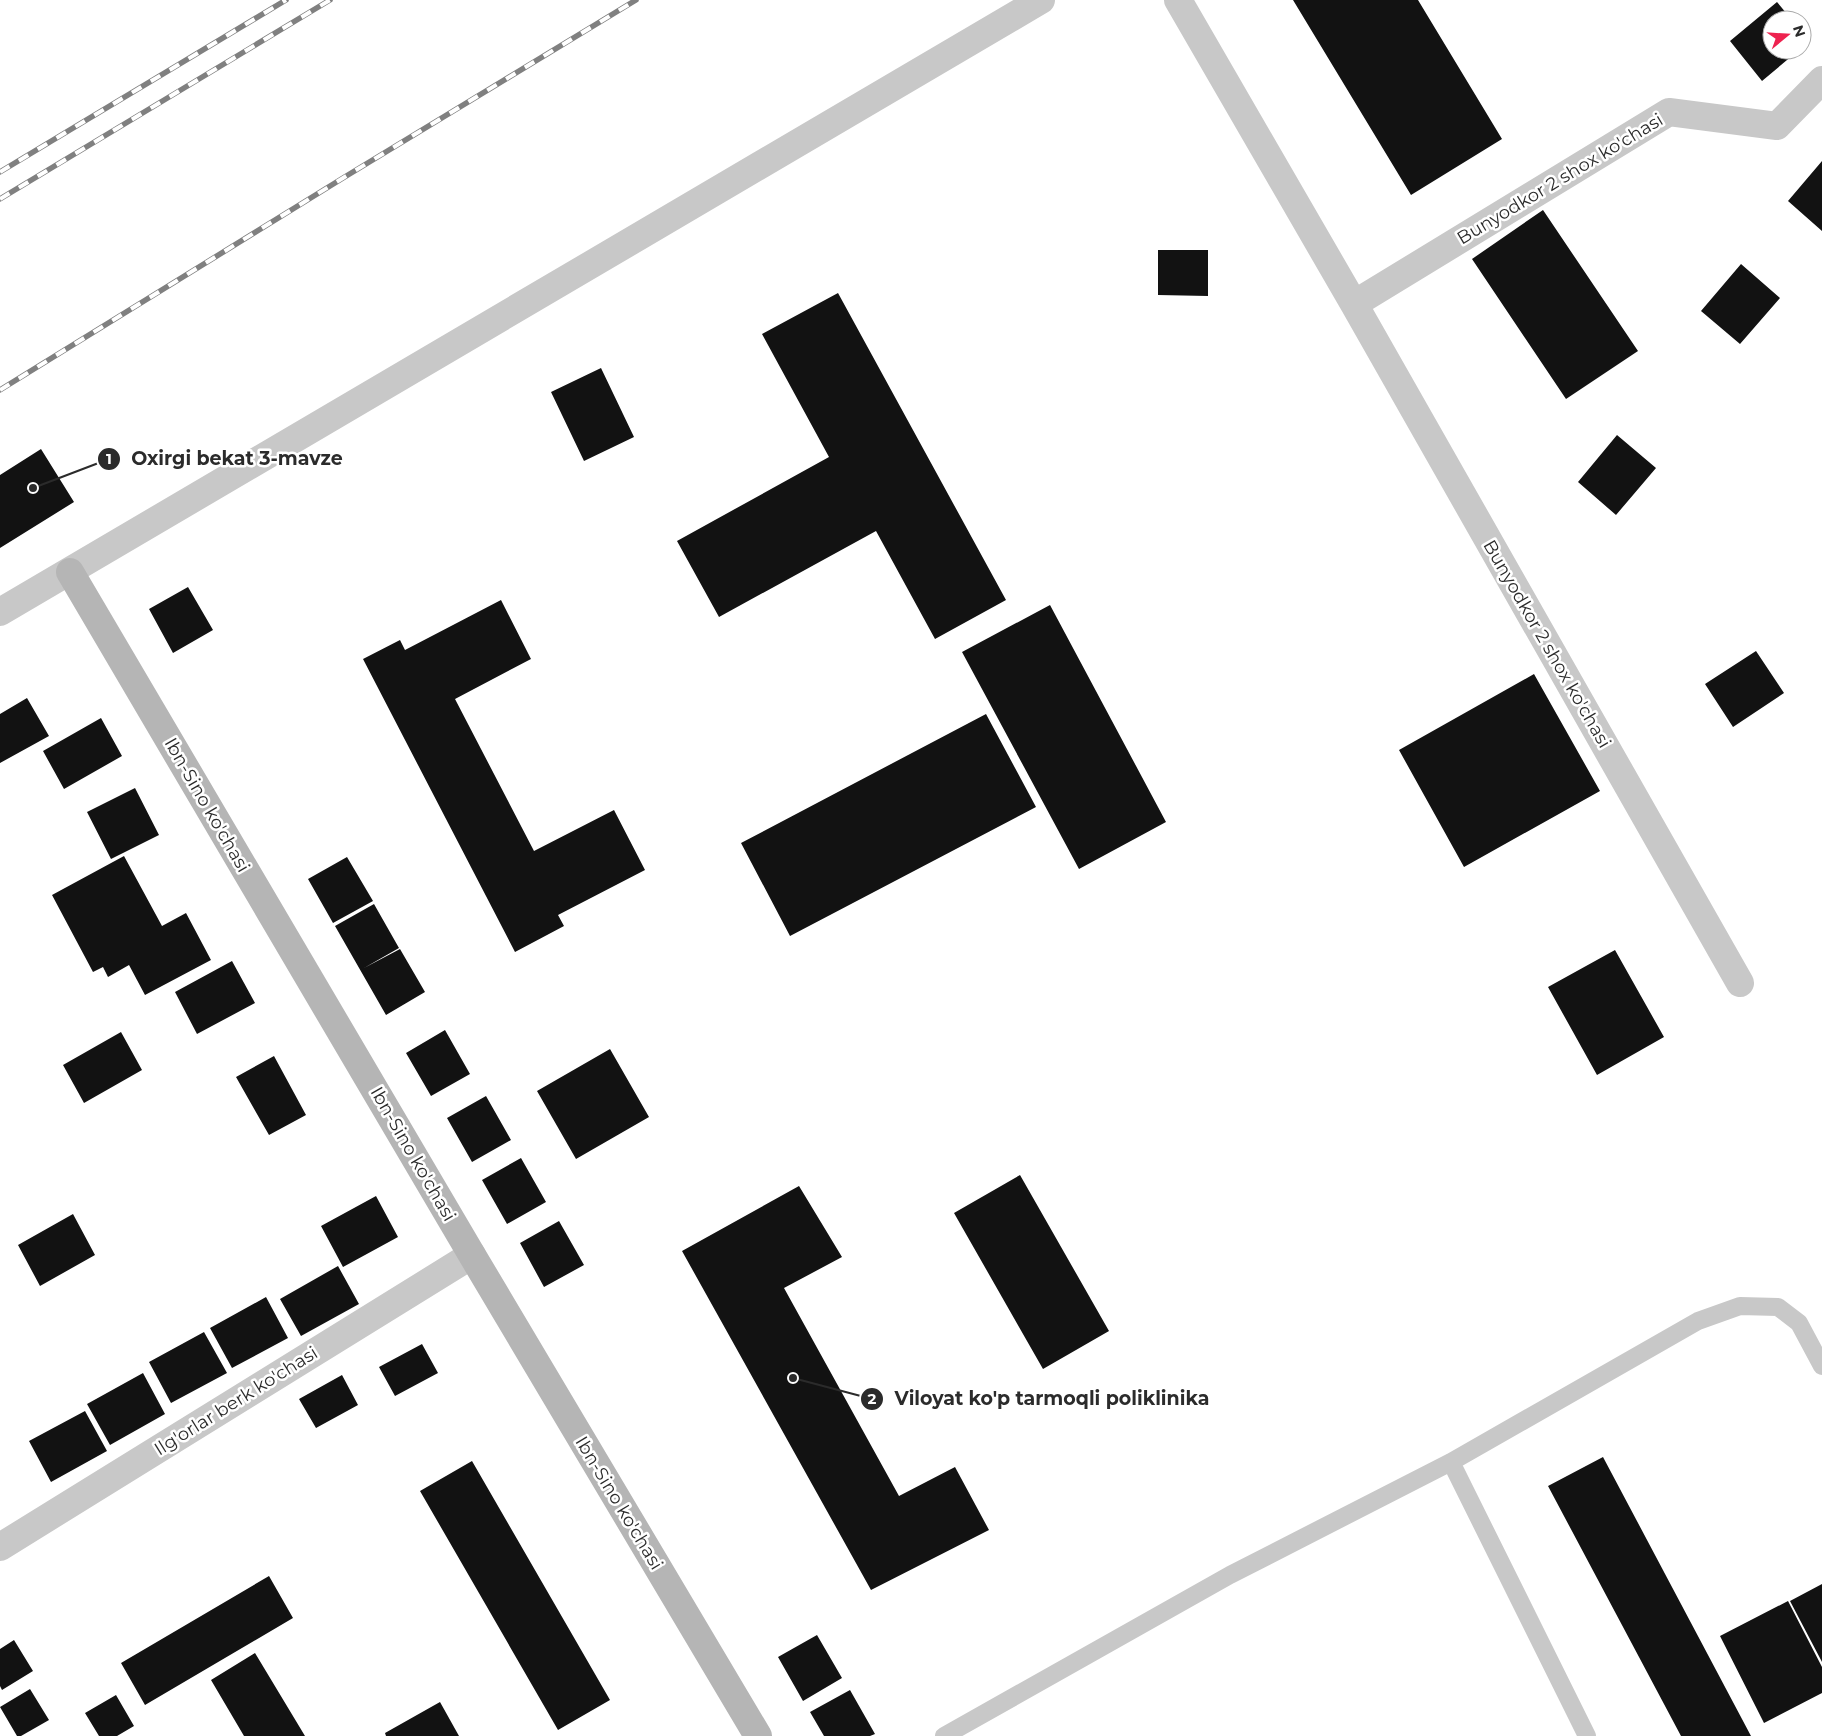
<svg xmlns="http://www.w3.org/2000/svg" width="1822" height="1736" viewBox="0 0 1822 1736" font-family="Montserrat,sans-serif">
	<rect width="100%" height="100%" fill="#fff"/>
	<path fill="#121212" d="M1293,0H1418L1502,139L1411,195Z
		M1777,2L1792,20H1772V50H1799L1762,81L1730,41Z
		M1802,32L1809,41L1802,47Z
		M1822,161V231L1788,201Z
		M1543,210L1638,351L1566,399L1472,259Z
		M1158,250H1208V296L1158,295Z
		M1741,264L1780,298L1740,344L1701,311Z
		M838,293L1006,600L935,639L876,531L719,617L677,541L829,457L762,334Z
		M601,368L634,437L584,461L551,392Z
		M1617,435L1656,468L1616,515L1578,482Z
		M41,449L74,502L0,548V475Z
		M188,587L213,630L173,653L149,609Z
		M501,600L531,659L455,699L534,851L614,810L645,870L558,915L564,926L515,952L363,659L400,640L405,650Z
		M1050,605L1166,822L1079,869L962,652Z
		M1756,651L1784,693L1733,727L1705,684Z
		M1534,674L1600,791L1464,867L1399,750Z
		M27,698L49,736L0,763V714Z
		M986,714L1036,807L790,936L741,843Z
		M101,718L122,756L64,789L43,751Z
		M135,788L159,835L111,859L87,812Z
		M124,856L162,926L186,913L211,960L145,995L129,965L108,977L103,967L93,972L52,895Z
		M347,857L373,901L333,923L308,879Z
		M374,904L399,948L364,968L400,949L425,992L386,1015L335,926Z
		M1615,950L1664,1037L1597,1075L1548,987Z
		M232,961L255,1003L197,1034L175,992Z
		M445,1030L470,1074L431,1096L406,1053Z
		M121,1032L142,1070L84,1103L63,1065Z
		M610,1049L649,1117L576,1159L537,1091Z
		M274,1056L306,1115L269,1135L236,1077Z
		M486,1096L511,1140L472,1162L447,1118Z
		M521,1158L546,1202L507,1224L482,1180Z
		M1020,1175L1109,1331L1043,1369L954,1213Z
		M799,1186L842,1257L784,1288L899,1496L955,1467L989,1530L871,1590L682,1251Z
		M376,1196L398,1237L343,1267L321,1226Z
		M73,1214L95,1255L40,1286L18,1245Z
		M559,1221L584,1265L544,1287L520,1243Z
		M338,1266L359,1304L301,1336L280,1299Z
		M266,1297L288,1338L232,1368L210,1328Z
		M204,1332L227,1373L171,1403L149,1362Z
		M422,1344L438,1373L395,1396L379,1367Z
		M143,1373L165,1414L110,1445L87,1404Z
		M342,1375L358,1405L316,1428L299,1399Z
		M85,1411L107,1451L51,1482L29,1441Z
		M1603,1457L1751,1736H1681L1548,1486Z
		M472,1461L610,1700L558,1730L420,1491Z
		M269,1576L293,1618L145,1705L121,1663Z
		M1822,1584V1662L1790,1601Z
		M1788,1601L1822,1667V1693L1764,1723L1720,1636Z
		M817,1635L842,1678L803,1701L778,1657Z
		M14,1640L33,1671L2,1690L0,1686V1649Z
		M255,1653L305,1736H244L211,1680Z
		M30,1689L49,1720L21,1736H17L0,1707Z
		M850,1690L875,1734L870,1736H824L810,1712Z
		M116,1695L134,1726L117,1736H99L85,1713Z
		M440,1702L459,1736H386L385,1733Z"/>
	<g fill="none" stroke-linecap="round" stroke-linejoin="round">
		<path stroke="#c8c8c8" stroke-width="18" d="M1451,1462L1587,1736
			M944,1736L1230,1575L1451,1462L1698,1321L1740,1306L1778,1307L1799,1323L1822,1366"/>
		<path stroke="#c8c8c8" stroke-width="28" d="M1178,0L1354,304L1740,983
			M1354,304L1669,112L1777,126L1822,80
			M0,612L1041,0
			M0,1547L472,1255"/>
		<path stroke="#b5b5b5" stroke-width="28" d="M70,572L472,1255L758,1736"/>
		<g stroke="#808080" stroke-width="5.5">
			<path id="rail" d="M0,172L286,0
				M0,199L330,0
				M0,390L343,178L636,0"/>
		</g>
		<use href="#rail" stroke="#fff" stroke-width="4" stroke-dasharray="11" stroke-linecap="butt"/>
	</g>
	<g text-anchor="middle" stroke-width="5" stroke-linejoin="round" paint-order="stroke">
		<g font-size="18" fill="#2b2b2b" stroke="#fff">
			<text transform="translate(1560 179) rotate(-31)" y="6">Bunyodkor 2 shox ko'chasi</text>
			<text transform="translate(1547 644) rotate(60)" y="6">Bunyodkor 2 shox ko'chasi</text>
			<text transform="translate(207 805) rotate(60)" y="6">Ibn-Sino ko'chasi</text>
			<text transform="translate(413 1154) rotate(60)" y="6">Ibn-Sino ko'chasi</text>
			<text transform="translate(236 1401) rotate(-32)" y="6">Ilg'orlar berk ko'chasi</text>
			<text transform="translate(619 1503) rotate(59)" y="6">Ibn-Sino ko'chasi</text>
		</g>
	</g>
	<path fill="none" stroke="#2b2b2b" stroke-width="2" d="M33 488L109 459M793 1378L872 1399"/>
	<g fill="#2b2b2b" stroke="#fff" stroke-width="2">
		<circle cx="33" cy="488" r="5"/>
		<circle cx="793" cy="1378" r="5"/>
		<circle cx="109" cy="459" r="12"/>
		<circle cx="872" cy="1399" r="12"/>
	</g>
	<g font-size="15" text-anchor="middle" font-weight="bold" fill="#fff">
		<text x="109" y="464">1</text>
		<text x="872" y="1404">2</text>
	</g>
	<g font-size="19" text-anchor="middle" font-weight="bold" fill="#2b2b2b" stroke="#fff" stroke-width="5" stroke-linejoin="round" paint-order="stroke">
		<text x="237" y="465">Oxirgi bekat 3-mavze</text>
		<text x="1052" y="1405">Viloyat ko'p tarmoqli poliklinika</text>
	</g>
	<g transform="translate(1787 35) rotate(72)"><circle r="24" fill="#ffffff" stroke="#aaaaaa"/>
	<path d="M0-4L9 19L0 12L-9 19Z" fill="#ee224f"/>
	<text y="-8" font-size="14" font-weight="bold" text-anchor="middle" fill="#2b2b2b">N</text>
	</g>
</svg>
